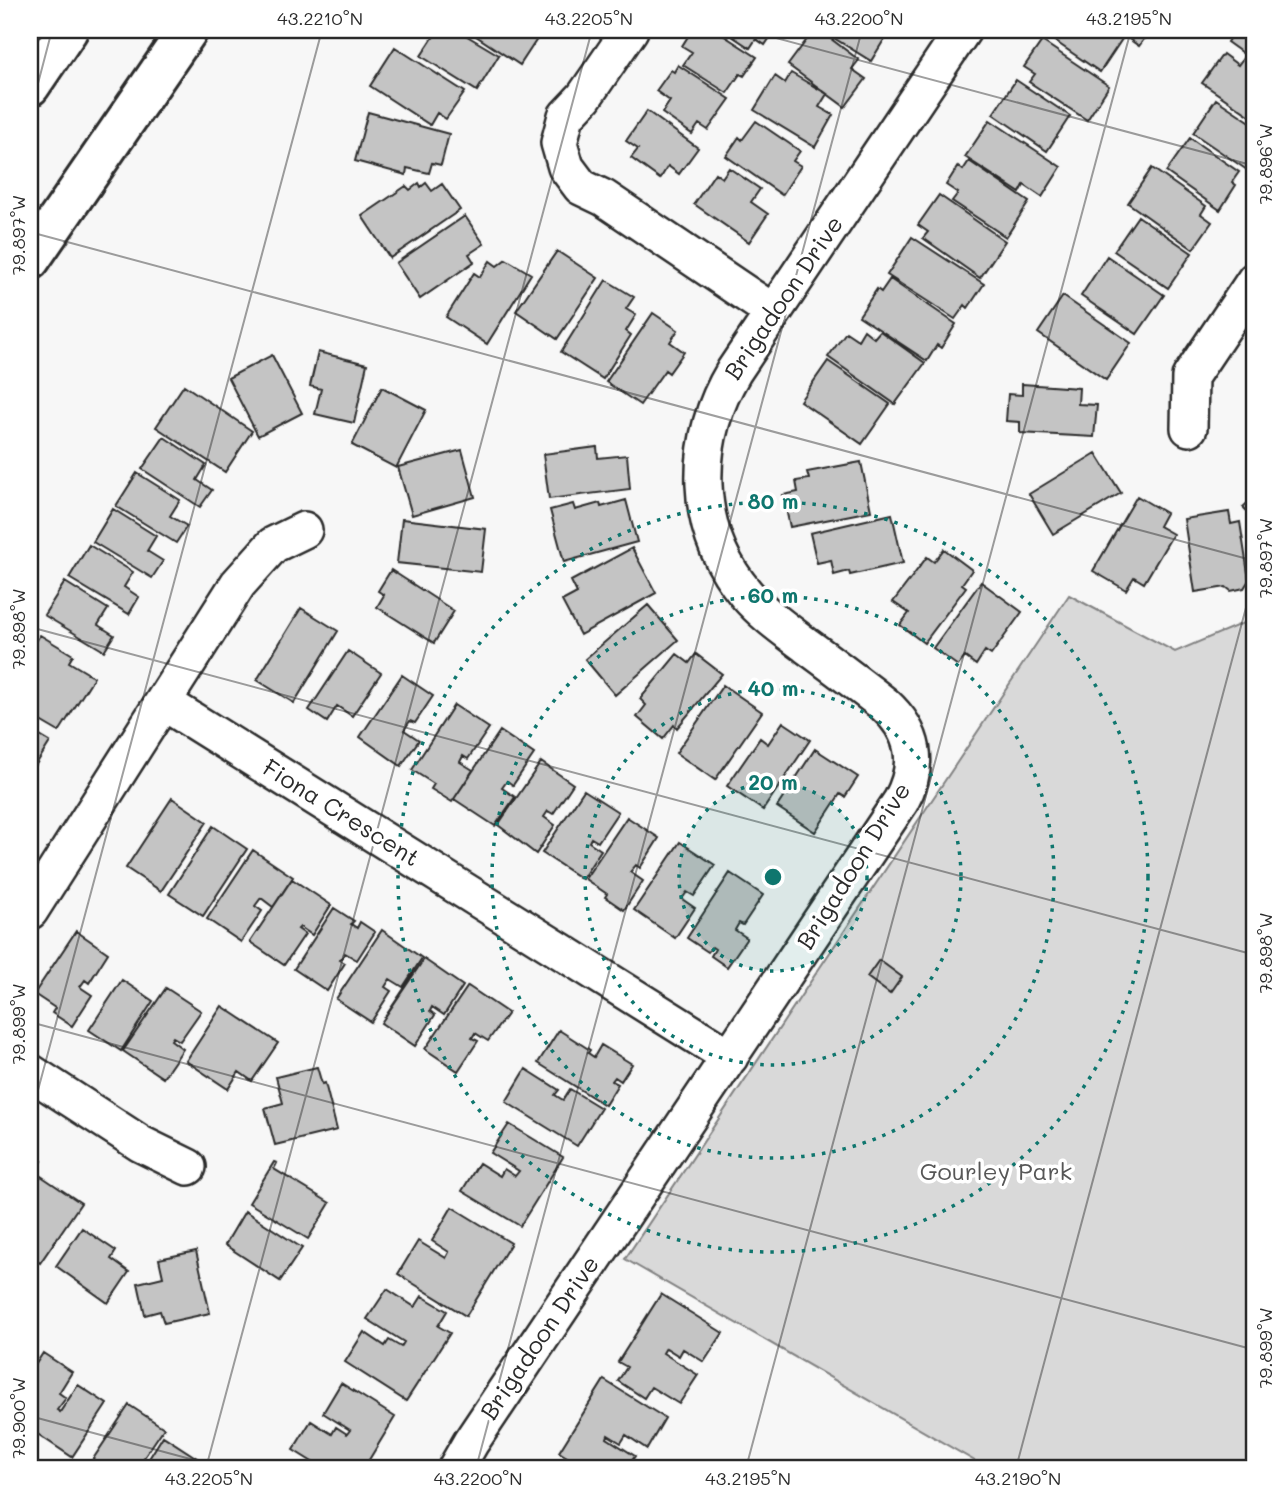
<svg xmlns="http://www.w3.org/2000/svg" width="1285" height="1498" viewBox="0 0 1285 1498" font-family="Mali,sans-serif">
	<rect width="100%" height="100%" fill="#f7f7f7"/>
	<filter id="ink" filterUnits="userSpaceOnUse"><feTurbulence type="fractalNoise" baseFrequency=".0143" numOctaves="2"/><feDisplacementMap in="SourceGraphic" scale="14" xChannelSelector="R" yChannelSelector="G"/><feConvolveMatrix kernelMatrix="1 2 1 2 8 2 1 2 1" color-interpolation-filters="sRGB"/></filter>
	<g filter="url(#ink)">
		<path fill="#d9d9d9" stroke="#828282" stroke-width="2" d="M1069,595L1175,652L1255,618V1468H987L625,1259Z"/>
		<path fill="#c4c4c4" stroke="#2b2b2b" stroke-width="2" d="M438,30H457L499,55L477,91L421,56Z
			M467,30H543L520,65Z
			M692,30H715L757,57L744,76L740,74L727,93L683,65L692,52L682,46Z
			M723,30H775L765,45L756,39L750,48Z
			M814,30H819L859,60L852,69L866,79L845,107L788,65Z
			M821,30H890L871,61Z
			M1049,30H1109L1122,39L1100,72L1046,35Z
			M1116,30H1157L1154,34L1150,31L1139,46Z
			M1235,30H1255V62L1227,42Z
			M1042,41L1109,86L1087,120L1029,82L1035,74L1024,67Z
			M395,47L465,92L446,119L437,113L430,125L370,86Z
			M1223,54L1238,65L1244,57L1255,65V119L1202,83Z
			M678,65L730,99L708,130L699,124L692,134L662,113L670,101L656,91L671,70L674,72Z
			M791,73L827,94L819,107L833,115L815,147L754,110L775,76L785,83Z
			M1016,80L1070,116L1047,151L993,114Z
			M1216,99L1255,125V159L1247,170L1193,133Z
			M647,111L698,148L679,174L668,166L660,179L631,158L638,149L626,141Z
			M368,112L449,134L441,165L432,163L429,173L407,168L406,175L355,161Z
			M990,120L1061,167L1042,197L1024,185L1020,193L965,157Z
			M756,121L800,151L793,161L801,166L782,195L726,156L739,137L742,140Z
			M1190,138L1239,172L1232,182L1236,185L1220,210L1166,172Z
			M969,161L1029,202L1006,237L952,201L958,193L946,185L958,166L963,170Z
			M729,168L760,189L751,202L768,214L749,242L694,204L715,173L722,178Z
			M1152,168L1206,206L1201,214L1212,222L1193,249L1128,203Z
			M419,183L421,187L426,183L432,191L442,184L460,210L390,258L362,216L406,186L410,190Z
			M939,195L1005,241L980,278L923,238L928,232L918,225Z
			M465,216L484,244L469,254L474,262L420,299L396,263Z
			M1138,216L1192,253L1168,288L1114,251Z
			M912,237L984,284L968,308L965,305L955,319L887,275Z
			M557,251L598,278L557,339L516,311Z
			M1107,256L1164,295L1137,334L1081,296Z
			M506,259L531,274L487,344L446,317L474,273L480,277L490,261L497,266Z
			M890,279L956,324L941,348L937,345L927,361L859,316L877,289L881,292Z
			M606,280L634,297L626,309L636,315L626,331L631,335L603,379L561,352Z
			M1063,296L1131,343L1106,380L1038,333Z
			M653,313L678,330L670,342L684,352L669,373L665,370L640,405L606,382Z
			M864,330L874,338L880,331L925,363L895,404L828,357L846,332L858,340Z
			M318,352L367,364L354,423L315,414L321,389L310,386Z
			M272,355L302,413L258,436L228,378Z
			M828,361L890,404L862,444L800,401Z
			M1022,384L1079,388L1078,404L1097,405L1094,437L1020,433V422L1006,421L1008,394L1022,395Z
			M184,385L252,431L225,472L156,427Z
			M382,387L426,410L396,468L352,445Z
			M164,437L206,465L197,480L212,490L200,507L142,469Z
			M597,447L598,458L627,455L630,489L549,499L543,454Z
			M462,450L475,497L412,515L398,467Z
			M1096,453L1121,493L1053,534L1029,494Z
			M861,462L871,511L790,527L783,495L798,492L796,481L809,479L807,472Z
			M137,473L180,500L170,516L187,526L176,543L116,506Z
			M1137,496L1166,513L1159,526L1173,534L1144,583L1134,577L1126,590L1093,571Z
			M1255,496V520L1243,507Z
			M626,500L637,542L564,562L550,510L573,504L575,510L600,503L601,507Z
			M113,509L156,536L147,551L163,561L152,578L93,542Z
			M1229,512L1231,524L1240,522L1249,580L1244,588L1231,591L1226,587L1195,592L1184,519Z
			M892,514L903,563L850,575L849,571L834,575L831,560L817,563L810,533Z
			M402,519L486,529L481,572L397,563Z
			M89,545L133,572L124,587L139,597L129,614L69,578Z
			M632,548L656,593L580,635L562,601L577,593L571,581Z
			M944,549L972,570L962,584L966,587L924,643L900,625L909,613L893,602L927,557L934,562Z
			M391,570L454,611L434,643L377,607L384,595L378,591Z
			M65,582L108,609L98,625L114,635L104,651L44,615Z
			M981,582L1022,612L991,655L985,651L976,665L965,657L958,666L933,648Z
			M648,605L678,640L615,695L585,659Z
			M301,608L338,631L294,703L257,680Z
			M40,635L73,655L69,662L94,677L59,732L35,718L31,723L30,722V651Z
			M348,651L381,673L352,716L337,706L327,722L309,710Z
			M677,654L689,663L696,654L722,674L677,728L674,725L663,739L637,717L646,705L640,699Z
			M402,675L433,696L415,723L410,721L404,730L419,740L401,766L360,737Z
			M723,685L762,712L715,780L676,753Z
			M454,705L489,728L468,759L463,756L460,762L473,770L452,802L431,789L434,784L412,770Z
			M783,722L810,740L763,810L727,786L760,738L768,744Z
			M30,730L50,742L30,774Z
			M500,731L534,754L513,785L507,781L502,788L515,797L495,826L454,799Z
			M815,749L858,777L845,797L840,794L815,832L777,807Z
			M541,762L573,784L553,814L548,811L544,817L555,825L536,854L498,825Z
			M584,790L618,812L598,842L591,838L589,842L601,850L582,879L542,853Z
			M172,798L207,822L161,891L126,868Z
			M627,817L659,838L640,868L636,865L630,872L643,881L624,910L605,897L607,894L585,879Z
			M213,826L247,849L203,916L169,894Z
			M680,842L715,865L694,896L687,892L682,899L695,908L675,938L634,910Z
			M253,850L293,877L273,907L261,898L255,906L262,911L241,942L207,919Z
			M730,873L763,895L743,925L739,923L735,930L747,938L727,967L711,956L715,949L712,947L708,952L687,938Z
			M292,879L331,905L312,935L300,927L298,929L305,934L284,965L250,942Z
			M334,908L354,921L351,924L357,928L360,922L375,932L357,960L345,953L340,960L345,963L327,991L294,969Z
			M382,930L422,958L403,987L390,979L385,987L391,991L371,1022L336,999Z
			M76,931L108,953L89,983L85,980L80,987L92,995L72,1026L52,1013L55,1008L34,994Z
			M424,959L463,986L444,1015L432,1007L430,1011L435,1015L415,1046L381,1023Z
			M879,960L902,977L890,994L867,977Z
			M122,980L153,1001L121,1051L89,1030Z
			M468,986L508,1013L488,1041L475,1033L472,1038L478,1041L458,1071L425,1049Z
			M166,988L201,1011L180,1041L173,1037L171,1040L183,1049L163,1078L123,1051Z
			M222,1006L278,1043L252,1081L239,1072L228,1089L186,1061Z
			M559,1030L590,1050L588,1053L594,1057L601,1045L632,1064L621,1081L615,1077L612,1081L618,1084L605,1105L538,1063Z
			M317,1067L322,1084L325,1083L337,1130L275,1145L265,1108L283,1103L276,1077Z
			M526,1069L559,1090L555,1095L563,1100L570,1089L601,1108L577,1146L506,1102Z
			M509,1124L563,1157L520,1226L462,1191L479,1163L500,1176L504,1169L515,1176L519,1171L490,1153Z
			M30,1153L42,1161L30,1178Z
			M274,1162L277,1163L274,1169L330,1203L308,1239L249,1203Z
			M41,1176L81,1203L40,1263L30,1256V1192Z
			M452,1207L511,1243L466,1316L398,1274L418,1241L446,1258L449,1252L432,1241Z
			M245,1211L302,1248L280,1281L225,1245Z
			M82,1228L116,1251L111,1259L129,1272L108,1303L56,1266Z
			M196,1251L210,1313L164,1323L160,1311L145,1315L138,1283L163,1277L159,1259Z
			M387,1289L415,1307L422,1296L447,1311L438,1326L450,1333L406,1401L345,1362L364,1332L385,1346L389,1340L401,1347L404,1342L367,1319Z
			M661,1294L723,1333L704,1362L683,1349L679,1356L666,1348L663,1353L698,1375L679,1404L651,1387L644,1398L618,1381L627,1367L618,1362Z
			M43,1353L72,1372L59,1393L66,1398L57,1410L60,1412L78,1385L107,1404L72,1457L30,1429V1373Z
			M604,1380L665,1418L647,1449L626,1435L621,1443L608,1435L607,1438L635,1456L627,1468H585L559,1452Z
			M341,1383L395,1417L364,1468H322L293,1450L311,1421L332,1434L336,1427L347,1434L350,1430L323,1413Z
			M129,1405L164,1428L141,1462L145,1465L163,1436L197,1458L190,1468H87Z"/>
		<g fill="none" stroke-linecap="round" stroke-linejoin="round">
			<g stroke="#2b2b2b" stroke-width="40">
				<path id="street" d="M630,30L584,97L566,116L559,143L566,167L581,187L604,198L773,312
					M1189,428L1190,377L1255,280
					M163,702L730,1057
					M30,911L238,584L273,545L304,530
					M30,1072L141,1144L188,1167
					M456,1468L471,1442L901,801C921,764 915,732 884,704C858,684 833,665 807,646C786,630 764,615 746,594C692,530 692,441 734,371L963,30"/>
			</g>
			<g stroke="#2b2b2b" stroke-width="44">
				<path id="highway" d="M30,86L68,30
					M30,260L188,30"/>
			</g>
			<use href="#street" stroke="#fff" stroke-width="35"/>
			<use href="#highway" stroke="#fff" stroke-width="38"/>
		</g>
	</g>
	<path fill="none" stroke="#2b2b2b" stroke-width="2" stroke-opacity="0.45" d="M746,30L1255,166M30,114L52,30M30,232L1255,561M30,627L1255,955M30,1022L1255,1350M30,1120L322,30M30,1416L224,1468M206,1468L592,30M476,1468L862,30M746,1468L1131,30M1016,1468L1255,574"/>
	<circle cx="773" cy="877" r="94" fill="#0f766e" fill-opacity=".12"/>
	<g fill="none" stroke="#0f766e" stroke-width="3.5" stroke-dasharray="3.5 7">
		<circle cx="773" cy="877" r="94"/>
		<circle cx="773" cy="877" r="188"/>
		<circle cx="773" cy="877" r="281"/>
		<circle cx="773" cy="877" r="375"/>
	</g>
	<g text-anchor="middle" stroke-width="7" stroke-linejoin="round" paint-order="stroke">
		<g font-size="24" fill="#2b2b2b" stroke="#fff">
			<text transform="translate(784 298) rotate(-56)" y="8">Brigadoon Drive</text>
			<text transform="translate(341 813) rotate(32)" y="8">Fiona Crescent</text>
			<text transform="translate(854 866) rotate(-58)" y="8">Brigadoon Drive</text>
			<text transform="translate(540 1338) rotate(-56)" y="8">Brigadoon Drive</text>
		</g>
		<g font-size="24" fill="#565656" stroke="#fff">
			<text x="996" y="1180">Gourley Park</text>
		</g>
	</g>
	<circle cx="773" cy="877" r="10" fill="#0f766e" stroke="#fff" stroke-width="3.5"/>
	<g font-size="21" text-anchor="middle" font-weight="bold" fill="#0f766e" stroke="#fff" stroke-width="7" stroke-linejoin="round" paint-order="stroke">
		<text x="773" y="509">80 m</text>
		<text x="773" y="603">60 m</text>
		<text x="773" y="696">40 m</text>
		<text x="773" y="790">20 m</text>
	</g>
	<rect width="1285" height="1498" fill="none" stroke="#fff" stroke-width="77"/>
	<rect x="38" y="38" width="1208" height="1422" fill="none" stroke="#2b2b2b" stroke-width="2.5"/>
	<g font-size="18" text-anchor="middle" fill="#2b2b2b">
		<text x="320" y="25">43.2210°N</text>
		<text x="589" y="25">43.2205°N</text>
		<text x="859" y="25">43.2200°N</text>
		<text x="1129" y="25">43.2195°N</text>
		<text transform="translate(1266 164) rotate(-90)" y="6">79.896°W</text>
		<text transform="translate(19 235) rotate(-90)" y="6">79.897°W</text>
		<text transform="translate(1266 558) rotate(-90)" y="6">79.897°W</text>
		<text transform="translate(19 629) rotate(-90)" y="6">79.898°W</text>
		<text transform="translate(1266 953) rotate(-90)" y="6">79.898°W</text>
		<text transform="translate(19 1024) rotate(-90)" y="6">79.899°W</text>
		<text transform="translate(1266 1348) rotate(-90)" y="6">79.899°W</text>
		<text transform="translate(19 1418) rotate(-90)" y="6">79.900°W</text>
		<text x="209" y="1485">43.2205°N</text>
		<text x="478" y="1485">43.2200°N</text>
		<text x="748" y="1485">43.2195°N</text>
		<text x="1018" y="1485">43.2190°N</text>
	</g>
</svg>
